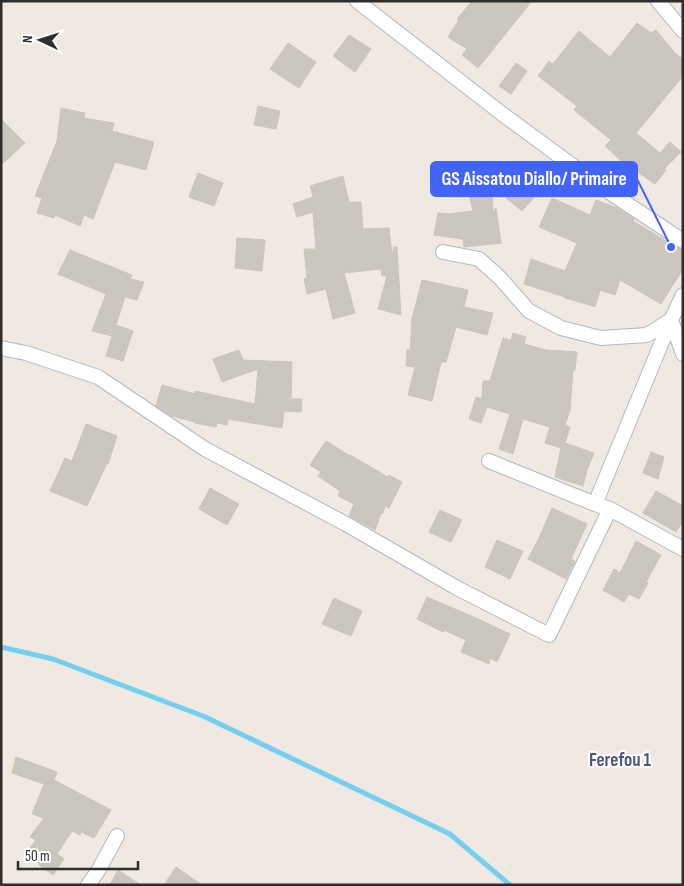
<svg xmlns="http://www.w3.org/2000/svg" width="684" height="886" viewBox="0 0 684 886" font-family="'Sofia Sans Condensed',sans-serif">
	<rect width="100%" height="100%" fill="#efe9e1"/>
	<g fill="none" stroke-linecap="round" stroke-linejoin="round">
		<path stroke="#75cff0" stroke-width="5" d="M1,647L53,659L203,716L450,834L510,885"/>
	</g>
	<path fill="#cbc7bf" stroke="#cbc5ba" d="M472,1H532L478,68L462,55L467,49L448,37L459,20L457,19Z
		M637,23L651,33L656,30L675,53L683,59V76L636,133L660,153L670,142L681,152L664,169L666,170L655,184L630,167L629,168L605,146L611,140L574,110L577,106L538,76L549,61L553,64L579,31L610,57Z
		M349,35L371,49L355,72L333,56Z
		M288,43L316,62L299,88L270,69Z
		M516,63L527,71L511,94L499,86Z
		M258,106L280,111L276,129L254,125Z
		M61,108L85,113L84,118L114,123L112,131L154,142L146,170L115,162L93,219L84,215L80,226L55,215L54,218L37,213L42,198L35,196L57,141Z
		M1,119L25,143L1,165Z
		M198,173L223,183L214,206L189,197Z
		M343,176L349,202H361L363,229L389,228L392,255L394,247H397L401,315L378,309L387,276H382L381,269L344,273L355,313L333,319L326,289L307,294L304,279L307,278L304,249H316L313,212L297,217L293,204L313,197L310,186Z
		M521,180L537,194L522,211L506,198Z
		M492,194L493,212L496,208L501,243L464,247L463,239L434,235L438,213L449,214L473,211L469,195Z
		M552,198L590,215L596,200L617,208L634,219L633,221L678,248L683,250V269L661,304L620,280L615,295L600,290L595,307L583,303L565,298V297L524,284L531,259L565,271L577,243L539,227Z
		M237,238L265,240L262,271L235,268Z
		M70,250L132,275L130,279L144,282L137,300L125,297L116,325L133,331L123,361L106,356L115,327L112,336L92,331L106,294L58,274Z
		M422,280L468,290L464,307L493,313L487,335L456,327L446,362H441L432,401L408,395L415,367L406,366L407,350H410L412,323H411Z
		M513,333L526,337L524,344L546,350L577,352L575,370H573L570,410L565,425L570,427L565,443L594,453L587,470L583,486L555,477L561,448L545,443L550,427L523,419L513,454L499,449L510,414L487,407L481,423L469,419L476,397L482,399L483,381H490L503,338L511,340Z
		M239,350L243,360L292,362L291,399H302L301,412L284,411L282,428L228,419L227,425L217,423L216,427L195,423V422L172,416L156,406L162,385L195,394V391L255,404L258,369L222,382L213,359Z
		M86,424L117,436L108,464L107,463L87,506L50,491L65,458L72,461Z
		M326,441L350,456V455L388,477L389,475L402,482L389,508L385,506L383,513H381L375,530L349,516L354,504L338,496L340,491L318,476L321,472L310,465Z
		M651,452L664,457L658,479L643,473Z
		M210,488L239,504L227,525L199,509Z
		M656,491L683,506V521L676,532L643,513Z
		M552,508L587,524L571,559L575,561L566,579L528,559L539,538Z
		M440,510L462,520L451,542L429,532Z
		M497,540L523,551L510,579L485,567Z
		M636,541L661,555L646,582L648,583L639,599L629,594L624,602L603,590L614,569L620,573Z
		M427,597L476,618L510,634L497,662L490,658L489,664L461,652L466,640L444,630L443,632L417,619Z
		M334,598L362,611L351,636L322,624Z
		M16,757L57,772L54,780L111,810L94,838L81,832L80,835L72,831L57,854L64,859L53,875L38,864L42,859L29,849L36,840L30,837L44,818L32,814L44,784L12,773Z
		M176,867L202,885H164Z
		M118,870L141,885H110Z"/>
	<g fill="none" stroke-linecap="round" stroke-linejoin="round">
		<g stroke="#b4b7c1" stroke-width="16">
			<path id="street" d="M357,1L501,113L600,186L683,241
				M658,1L683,31
				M443,252L479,259L500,278L529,311L561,328L601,338L647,335L671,320L683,354
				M1,348L26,353L98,377L205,449L346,524L457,588L549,635L610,509
				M489,461L595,504L610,509L683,549
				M595,504L671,320L683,295
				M88,885L98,871L117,836"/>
		</g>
		<use href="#street" stroke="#fff" stroke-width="14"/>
	</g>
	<g text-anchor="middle" stroke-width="4" stroke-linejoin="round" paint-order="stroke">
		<g font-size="19" font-weight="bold" fill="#4d5680" stroke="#fff">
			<text x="620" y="766">Ferefou 1</text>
		</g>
	</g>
	<path fill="none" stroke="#4264fb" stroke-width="2" d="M671 247L637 179"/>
	<circle fill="#4264fb" stroke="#fff" stroke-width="2" cx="671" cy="247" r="5"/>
	<rect fill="#4264fb" stroke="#4264fb" stroke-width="2" x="431" y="162" width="206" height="34" rx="5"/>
	<g font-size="19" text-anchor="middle" font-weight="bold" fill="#fff">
		<text x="534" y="185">GS Aissatou Diallo/ Primaire</text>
	</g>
	<rect width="684" height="886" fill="none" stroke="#2e2e2e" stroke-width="5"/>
	<g transform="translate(40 40) rotate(274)" stroke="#ffffff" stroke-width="4" paint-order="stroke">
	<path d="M0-4L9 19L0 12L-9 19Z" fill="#2e2e2e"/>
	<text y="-8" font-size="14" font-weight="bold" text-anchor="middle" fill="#2e2e2e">N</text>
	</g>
	<path d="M18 861v8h120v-8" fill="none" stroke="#2e2e2e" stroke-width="2.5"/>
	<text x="25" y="861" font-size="15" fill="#2e2e2e" stroke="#ffffff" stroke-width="4" paint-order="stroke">50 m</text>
</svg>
